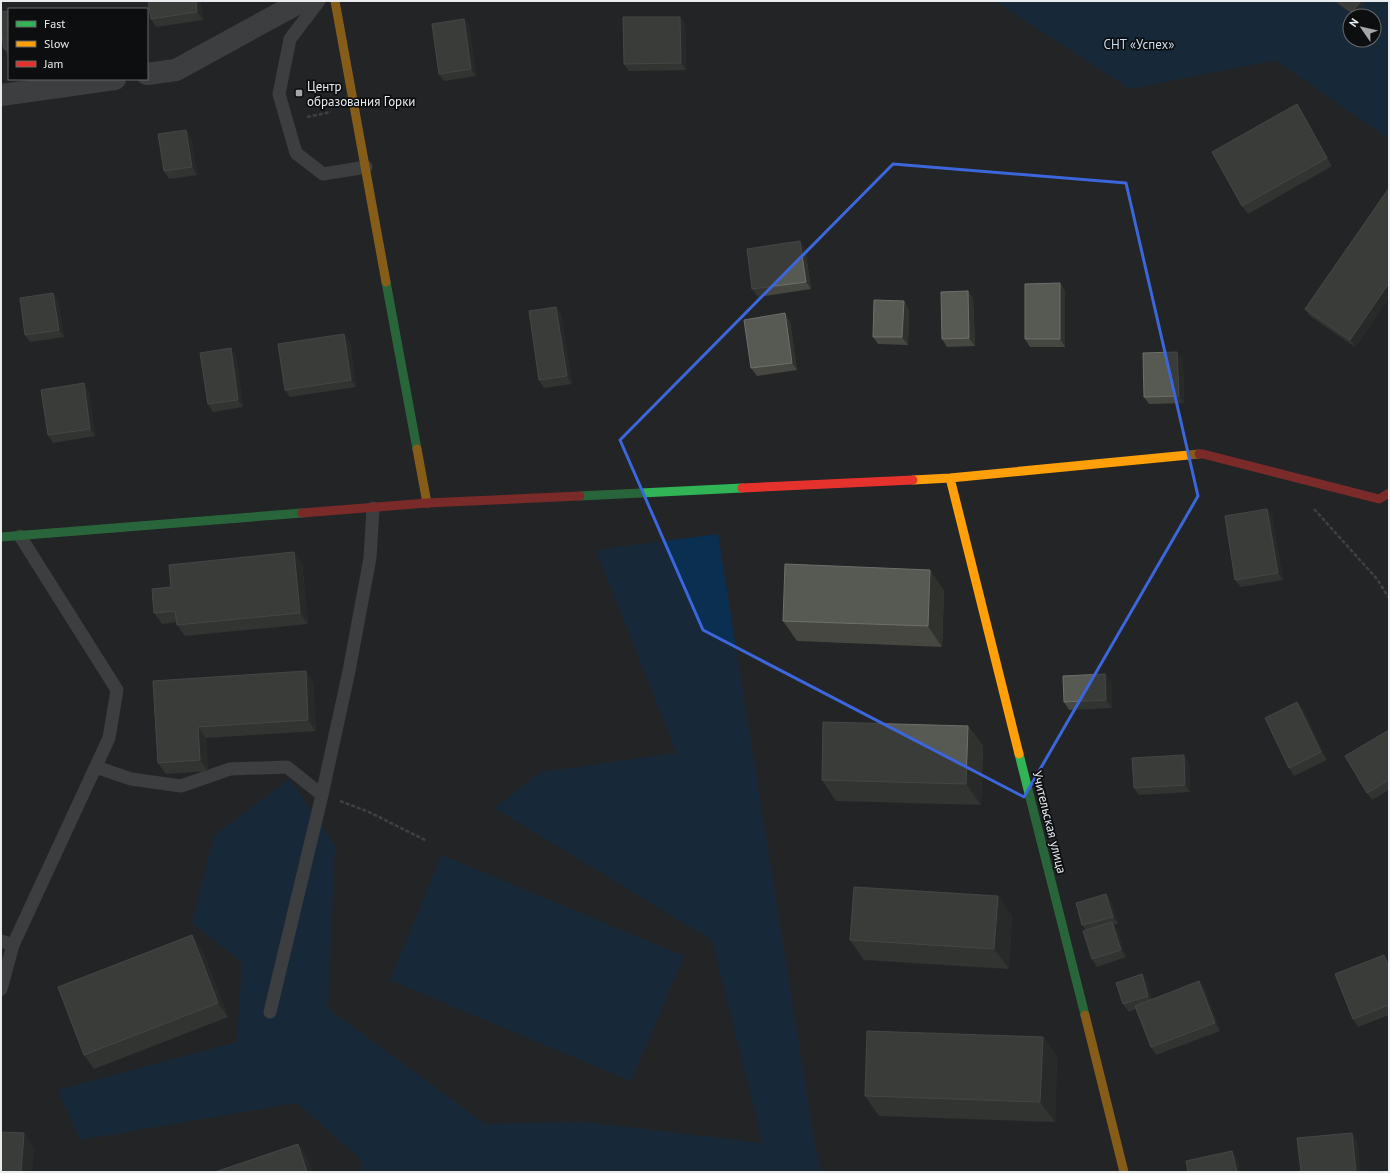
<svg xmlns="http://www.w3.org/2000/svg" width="1390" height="1173" viewBox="0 0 1390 1173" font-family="'PT Sans',sans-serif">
	<rect width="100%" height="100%" fill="#232527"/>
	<path fill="#0b2f50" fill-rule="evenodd" d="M996,1H1389V139L1276,60L1130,89ZM1350,16H1374V40H1350Z
		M718,534L814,1140L821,1172H363L360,1158L297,1103L80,1140L58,1090L237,1042L242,962L192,923L214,836L290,779L335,845L328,1008L485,1124L584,1122L763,1143L712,940L495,808L541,772L677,753L596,550Z
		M442,855L684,956L631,1081L390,980Z"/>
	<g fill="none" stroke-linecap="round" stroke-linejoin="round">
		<path stroke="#616264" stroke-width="2.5" stroke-dasharray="4 2" stroke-linecap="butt" d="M307,117L331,112
			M1314,509L1377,579L1389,598
			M340,801L369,812L427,841"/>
		<path stroke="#5b5d5f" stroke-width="13" d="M319,1L290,39L279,94L296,153L323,174L366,167
			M96,767L131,779L181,786L230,769L287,767L322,795L349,671L370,558L373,508
			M1,941L13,945
			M1,989L13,945L109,738L117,690L20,536
			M270,1012L322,795"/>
		<path stroke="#5b5d5f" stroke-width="22" d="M147,74L176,70L302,1
			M1,95L115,79"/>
		<path stroke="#30b455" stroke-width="9" d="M386,282L417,449
			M580,496L742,488
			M1,537L302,513
			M1019,754L1085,1015"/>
		<path stroke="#ff9f0a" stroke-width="9" d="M335,1L386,282
			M417,449L427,503
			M950,478L1019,754
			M913,480L950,478L1199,454
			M1085,1015L1124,1172"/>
		<path stroke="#e5322d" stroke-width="9" d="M1199,454H1203L1379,499L1389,493
			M742,488L913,480
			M302,513L427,503L580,496"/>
	</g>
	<path fill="#454740" d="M200,1L203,20L156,27L151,19Z
		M1334,1H1366L1355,16Z
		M9,11V57L4,49Z
		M680,17L685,24L686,70L629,71L624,64Z
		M464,19L469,26L476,76L444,81L439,74Z
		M1297,104L1302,112L1332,166L1248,214L1242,206Z
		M191,138L197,175L169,179L164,171Z
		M1389,188V298L1355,347L1310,316L1305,309Z
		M805,248L811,289L758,297L752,289Z
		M1060,283L1065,291V347H1030L1025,339Z
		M968,291L973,299L975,346L947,347L942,339Z
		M53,293L58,300L64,337L30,342L25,335Z
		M556,307L561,314L572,384L544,388L539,380Z
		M909,309L908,345L878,344L873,337Z
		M790,321L797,370L757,376L751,368Z
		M350,342L356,387L290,397L285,390Z
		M236,356L243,407L213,412L208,404Z
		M1183,360L1184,403L1149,404L1144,397Z
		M84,383L89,391L95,436L53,443L48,435Z
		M1267,509L1272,516L1283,580L1241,587L1235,580Z
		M302,563L308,624L185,636L177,625L176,622L162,624L154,613L171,587Z
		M944,590L942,647L797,641L783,621Z
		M153,681L313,682L316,731L206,738L208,771L166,774L158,763Z
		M1111,681L1112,708L1069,710L1064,702Z
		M1303,710L1327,760L1294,776L1289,768Z
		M968,726L983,746L981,805L836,801L822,780Z
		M1389,730V790L1372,800L1367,793Z
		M1184,755L1189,763L1190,792L1139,795L1134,788Z
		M1106,894L1111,902L1118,924L1114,925L1117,929L1126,957L1097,967L1092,959L1086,930L1082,925Z
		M998,896L1012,916L1009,969L864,960L850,940Z
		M202,950L228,1017L94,1069L84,1055Z
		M1389,962V1015L1358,1027L1353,1019Z
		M1142,974L1147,982L1152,999L1205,989L1220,1031L1156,1055L1151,1047L1136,1009L1129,1012L1123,1004Z
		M1043,1037L1057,1057L1055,1122L879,1116L865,1096Z"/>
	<path fill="#30322e" d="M196,1H200L203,20L197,12Z
		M1361,1H1366L1355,16L1352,12Z
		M680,17L685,24L686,70L681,63Z
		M464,19L469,26L476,76L471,69Z
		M1297,104L1302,112L1332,166L1327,158Z
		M186,130L191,138L197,175L192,167Z
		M800,241L805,248L811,289L806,282Z
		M1060,283L1065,291V347L1060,339Z
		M1389,283V298L1355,347L1350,340Z
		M968,291L973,299L975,346L969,338Z
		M53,293L58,300L64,337L59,330Z
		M904,301L909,309L908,345L902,337Z
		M556,307L561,314L572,384L567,376Z
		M785,313L790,321L797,370L792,363Z
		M344,334L350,342L356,387L351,380Z
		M231,348L236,356L243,407L238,400Z
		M1177,352L1183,360L1184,403L1179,396Z
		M84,383L89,391L95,436L90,429Z
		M1267,509L1272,516L1283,580L1278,573Z
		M294,552L302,563L308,624L300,613Z
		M930,570L944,590L942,647L928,626Z
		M306,671L313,682L316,731L308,720Z
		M1105,674L1111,681L1112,708L1106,700Z
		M1297,702L1303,710L1327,760L1321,752Z
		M968,726L983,746L981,805L966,784Z
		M198,727L206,738L208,771L200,760Z
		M1184,755L1189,763L1190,792L1185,785Z
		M1106,894L1111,902L1118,924L1113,917Z
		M998,896L1012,916L1009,969L994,949Z
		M1112,922L1117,929L1126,957L1121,950Z
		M192,935L202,950L228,1017L218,1003Z
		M1384,955L1389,962V968Z
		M1142,974L1147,982L1154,1004L1148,996Z
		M1199,981L1205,989L1220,1031L1215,1023Z
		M1043,1037L1057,1057L1055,1122L1040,1102Z
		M24,1133L34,1148L32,1172H21Z
		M1352,1133L1357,1140L1361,1172H1356Z
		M298,1144L308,1158L313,1172H307Z
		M1232,1151L1237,1158L1241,1172H1237Z"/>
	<path fill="#575953" stroke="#6e706b" d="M148,1H196L197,12L151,19Z
		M1337,1H1361L1352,12Z
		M9,11V49H4L1,29V12Z
		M623,17H680L681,63L624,64Z
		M464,19L471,69L439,74L432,24Z
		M1297,104L1327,158L1242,206L1212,152Z
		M186,130L192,167L164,171L158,134Z
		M1389,188V283L1350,340L1305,309Z
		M800,241L806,282L752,289L747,249Z
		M1060,283V339H1025V284Z
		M968,291L969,338L942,339L941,292Z
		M53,293L59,330L25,335L20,298Z
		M874,300L904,301L902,337H873Z
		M556,307L567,376L539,380L529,311Z
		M785,313L792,363L751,368L744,320Z
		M344,334L351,380L285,390L278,344Z
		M231,348L238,400L208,404L200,353Z
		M1177,352L1179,396L1144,397L1143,353Z
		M84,383L90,429L48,435L41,390Z
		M1267,509L1278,573L1235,580L1225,516Z
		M294,552L300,613L177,625L175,611L154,613L152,589L171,587L169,565Z
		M785,564L930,570L928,626L783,621Z
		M306,671L308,720L198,727L200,760L158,763L153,681Z
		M1105,674L1106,700L1064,702L1063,676Z
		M1297,702L1321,752L1289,768L1265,718Z
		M823,722L968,726L966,784L822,780Z
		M1389,730V780L1367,793L1345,756Z
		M1184,755L1185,785L1134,788L1132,758Z
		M854,887L998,896L994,949L850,940Z
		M1106,894L1113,917L1082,925L1076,903Z
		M1112,922L1121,950L1092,959L1083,931Z
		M192,935L218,1003L84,1055L58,987Z
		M1384,955L1389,968V1005L1353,1019L1335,974Z
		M1142,974L1148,996L1123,1004L1116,983Z
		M1199,981L1215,1023L1151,1047L1135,1006Z
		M867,1031L1043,1037L1040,1102L865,1096Z
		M1,1132L24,1133L21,1172H1Z
		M1352,1133L1356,1172H1295L1301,1171L1297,1138Z
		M298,1144L307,1172H215Z
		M1232,1151L1237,1172H1188L1186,1161Z"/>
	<path d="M0 0H1390V1173H0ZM893,164L1126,183L1198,496L1024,797L703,630L620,440Z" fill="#232527" fill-opacity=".55" fill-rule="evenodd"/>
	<path fill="none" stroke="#3c66db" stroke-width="3" stroke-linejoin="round" d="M893,164L1126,183L1198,496L1024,797L703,630L620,440Z"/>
	<rect fill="#a4a6a9" stroke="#0c0e10" stroke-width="1.5" x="295" y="89" width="8" height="8" rx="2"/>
	<g text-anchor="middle" stroke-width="3.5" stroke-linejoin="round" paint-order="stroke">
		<g font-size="13" fill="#cddef0" stroke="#0c0e10">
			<text x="1139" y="49">СНТ «Успех»</text>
		</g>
		<g font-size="13" fill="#e9ecef" stroke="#0c0e10" text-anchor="start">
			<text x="307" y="91">Центр<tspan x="307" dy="15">образования Горки</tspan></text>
		</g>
		<g font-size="13" fill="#e9ecef" stroke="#0c0e10">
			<text transform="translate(1050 822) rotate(76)" y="5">Учительская улица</text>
		</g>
	</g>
	<rect width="1390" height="1173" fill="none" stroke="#e9ecef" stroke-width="4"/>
	<rect x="8" y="8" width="140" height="72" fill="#0c0e10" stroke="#646769"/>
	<rect x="16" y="21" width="20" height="6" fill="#30b455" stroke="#646769"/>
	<text x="44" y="28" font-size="12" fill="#e9ecef">Fast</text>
	<rect x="16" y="41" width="20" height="6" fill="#ff9f0a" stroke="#646769"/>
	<text x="44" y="48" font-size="12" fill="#e9ecef">Slow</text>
	<rect x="16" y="61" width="20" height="6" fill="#e5322d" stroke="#646769"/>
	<text x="44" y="68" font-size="12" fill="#e9ecef">Jam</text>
	<g transform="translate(1362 28) rotate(304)"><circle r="19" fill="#0c0e10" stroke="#646769"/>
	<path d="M0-3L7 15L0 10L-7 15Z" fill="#a4a6a9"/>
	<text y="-6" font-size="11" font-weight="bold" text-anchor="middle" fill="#e9ecef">N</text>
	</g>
</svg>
